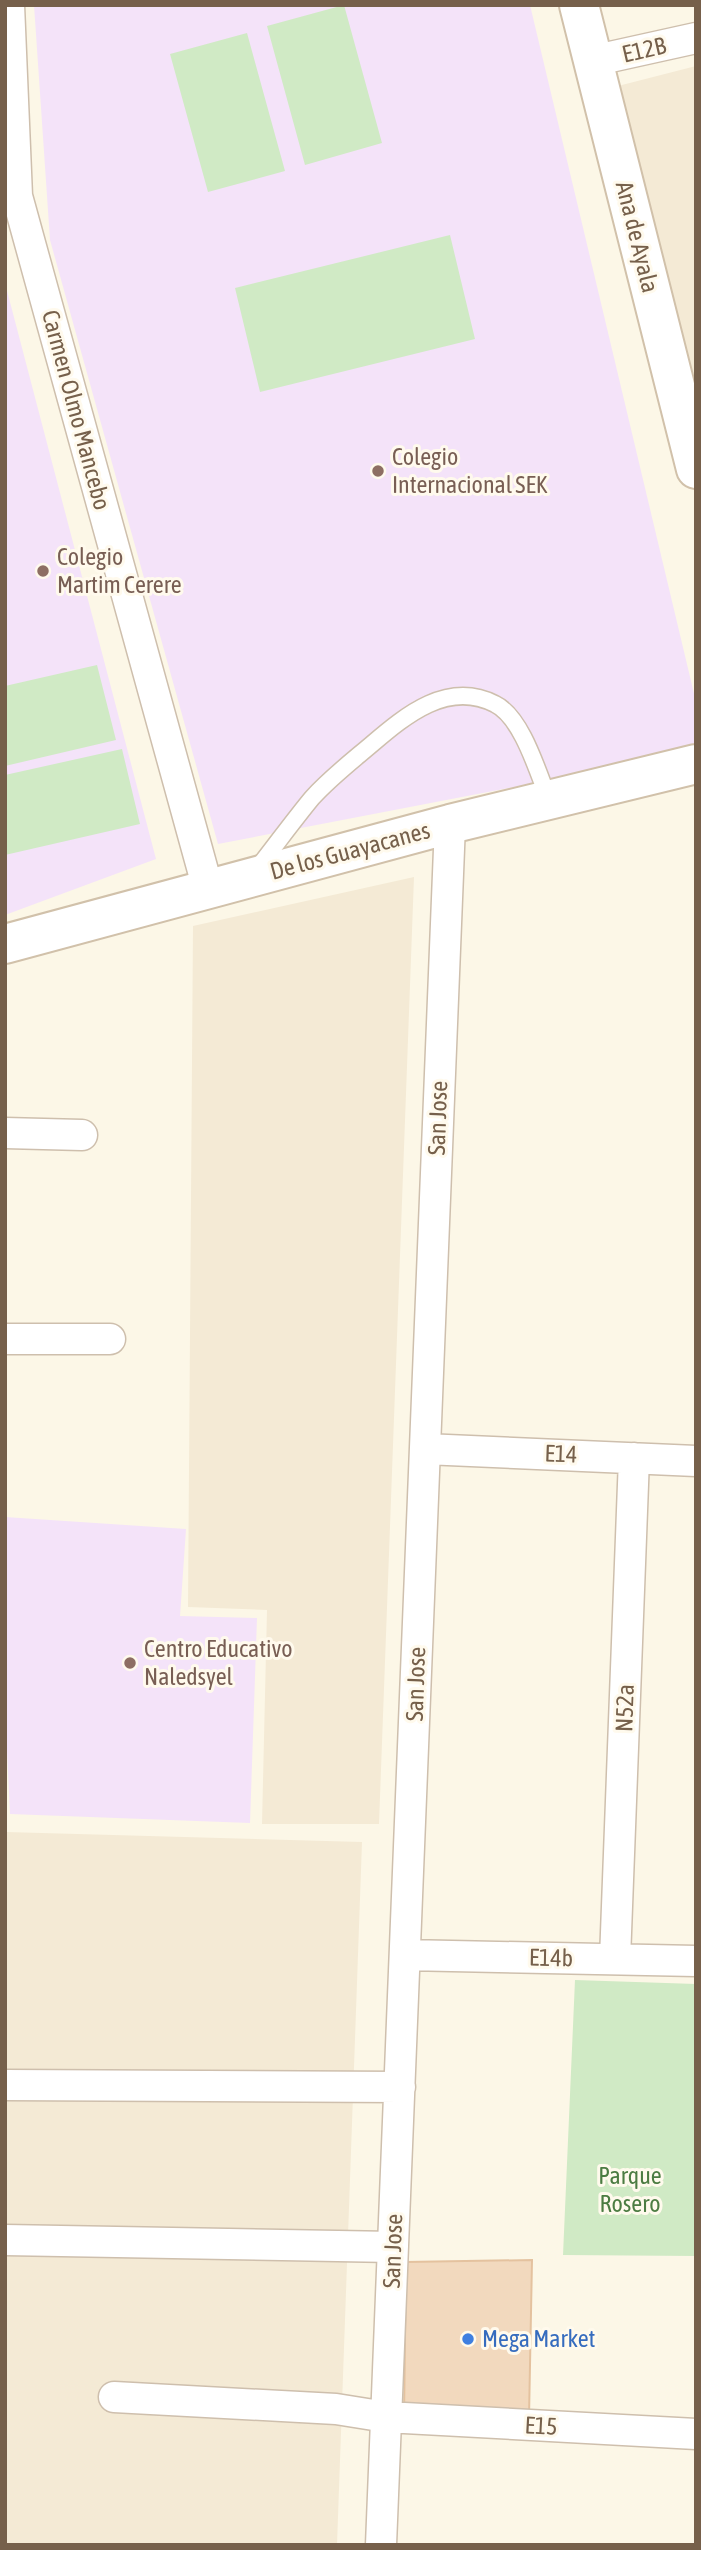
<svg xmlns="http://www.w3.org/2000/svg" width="701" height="2550" viewBox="0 0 701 2550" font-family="'Asap Condensed',sans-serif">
	<rect width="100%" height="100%" fill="#fcf7e7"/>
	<path fill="#f4ead5" d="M696,66V393L618,86Z
		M414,877L379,1824H262L267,1610L188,1607L193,926Z
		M6,1832L362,1842L337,2545H5Z"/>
	<path fill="#f4e3f9" d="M34,5H530L696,702V752L218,844L50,240Z
		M5,283L156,859L5,915Z
		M5,1517L186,1529L180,1616L257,1618L250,1823L10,1814L5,1708Z"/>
	<path fill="#d0eac5" d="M344,5L382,143L305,165L267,26Z
		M247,33L285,171L208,192L170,54Z
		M450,235L475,339L260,392L235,288Z
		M97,665L116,740L5,766V686Z
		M122,749L140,824L5,855V775Z
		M575,1980L696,1984V2256L563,2255Z"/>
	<path fill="#f2d9be" stroke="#e4c29f" stroke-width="2" d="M532,2260L529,2418L404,2417L406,2262Z"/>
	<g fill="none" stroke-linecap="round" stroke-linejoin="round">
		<g stroke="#cebfad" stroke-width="19">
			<path id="lane" d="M256,870C275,846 293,821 312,798C330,778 352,761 372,744C406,715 448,680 495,704C522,717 538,773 549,800"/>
		</g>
		<g stroke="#cebfad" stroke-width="33">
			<path id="street" d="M9,5L17,196L208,889
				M592,61L696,38
				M5,1133L82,1135
				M5,1339H110
				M425,1449L696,1461
				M405,1955L696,1961
				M615,1959L634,1458
				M5,2085L400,2087
				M5,2240L393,2247
				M114,2397L336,2409L386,2417L696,2434
				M381,2545L450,824"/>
		</g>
		<g stroke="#d1c1aa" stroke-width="42">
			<path id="secondary" d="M579,5L696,469
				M5,944L450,824L696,764"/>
		</g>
		<use href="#lane" stroke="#fff" stroke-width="16"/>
		<use href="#street" stroke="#fff" stroke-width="30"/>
		<use href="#secondary" stroke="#fff" stroke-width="38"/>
	</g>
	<g fill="#8d6e63" stroke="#fffaed" stroke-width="2.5">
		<circle cx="378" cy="471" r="7"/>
		<circle cx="43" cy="571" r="7"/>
		<circle cx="130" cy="1663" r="7"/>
	</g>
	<circle fill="#3f7fe0" stroke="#fffaed" stroke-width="2.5" cx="468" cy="2339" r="7"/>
	<g text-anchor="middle" stroke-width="6" stroke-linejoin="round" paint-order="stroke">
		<g font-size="24" fill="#76604b" stroke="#fffaed">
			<text transform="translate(644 50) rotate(-13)" y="8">E12B</text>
			<text transform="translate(637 237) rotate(76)" y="8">Ana de Ayala</text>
			<text transform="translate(76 410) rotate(75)" y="8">Carmen Olmo Mancebo</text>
			<text transform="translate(350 851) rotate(-15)" y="8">De los Guayacanes</text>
			<text transform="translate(438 1118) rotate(-88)" y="8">San Jose</text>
			<text transform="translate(561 1454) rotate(2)" y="8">E14</text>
			<text transform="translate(416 1684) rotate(-88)" y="8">San Jose</text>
			<text transform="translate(625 1708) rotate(-88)" y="8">N52a</text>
			<text transform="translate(551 1958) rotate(1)" y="8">E14b</text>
			<text transform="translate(393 2251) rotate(-88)" y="8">San Jose</text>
			<text transform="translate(541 2426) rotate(3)" y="8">E15</text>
		</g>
		<g font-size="24" fill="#785e54" stroke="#fffaed" text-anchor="start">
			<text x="392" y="465">Colegio<tspan x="392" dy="28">Internacional SEK</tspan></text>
			<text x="57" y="565">Colegio<tspan x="57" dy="28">Martim Cerere</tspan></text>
			<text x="144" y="1657">Centro Educativo<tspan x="144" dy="28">Naledsyel</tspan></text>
		</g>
		<g font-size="24" fill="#4c7c42" stroke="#fffaed">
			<text x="630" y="2184">Parque<tspan x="630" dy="28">Rosero</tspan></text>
		</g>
		<g font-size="24" fill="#366cbe" stroke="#fffaed" text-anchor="start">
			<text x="482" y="2347">Mega Market</text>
		</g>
	</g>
	<rect width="701" height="2550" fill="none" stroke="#76604b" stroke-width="14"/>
</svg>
